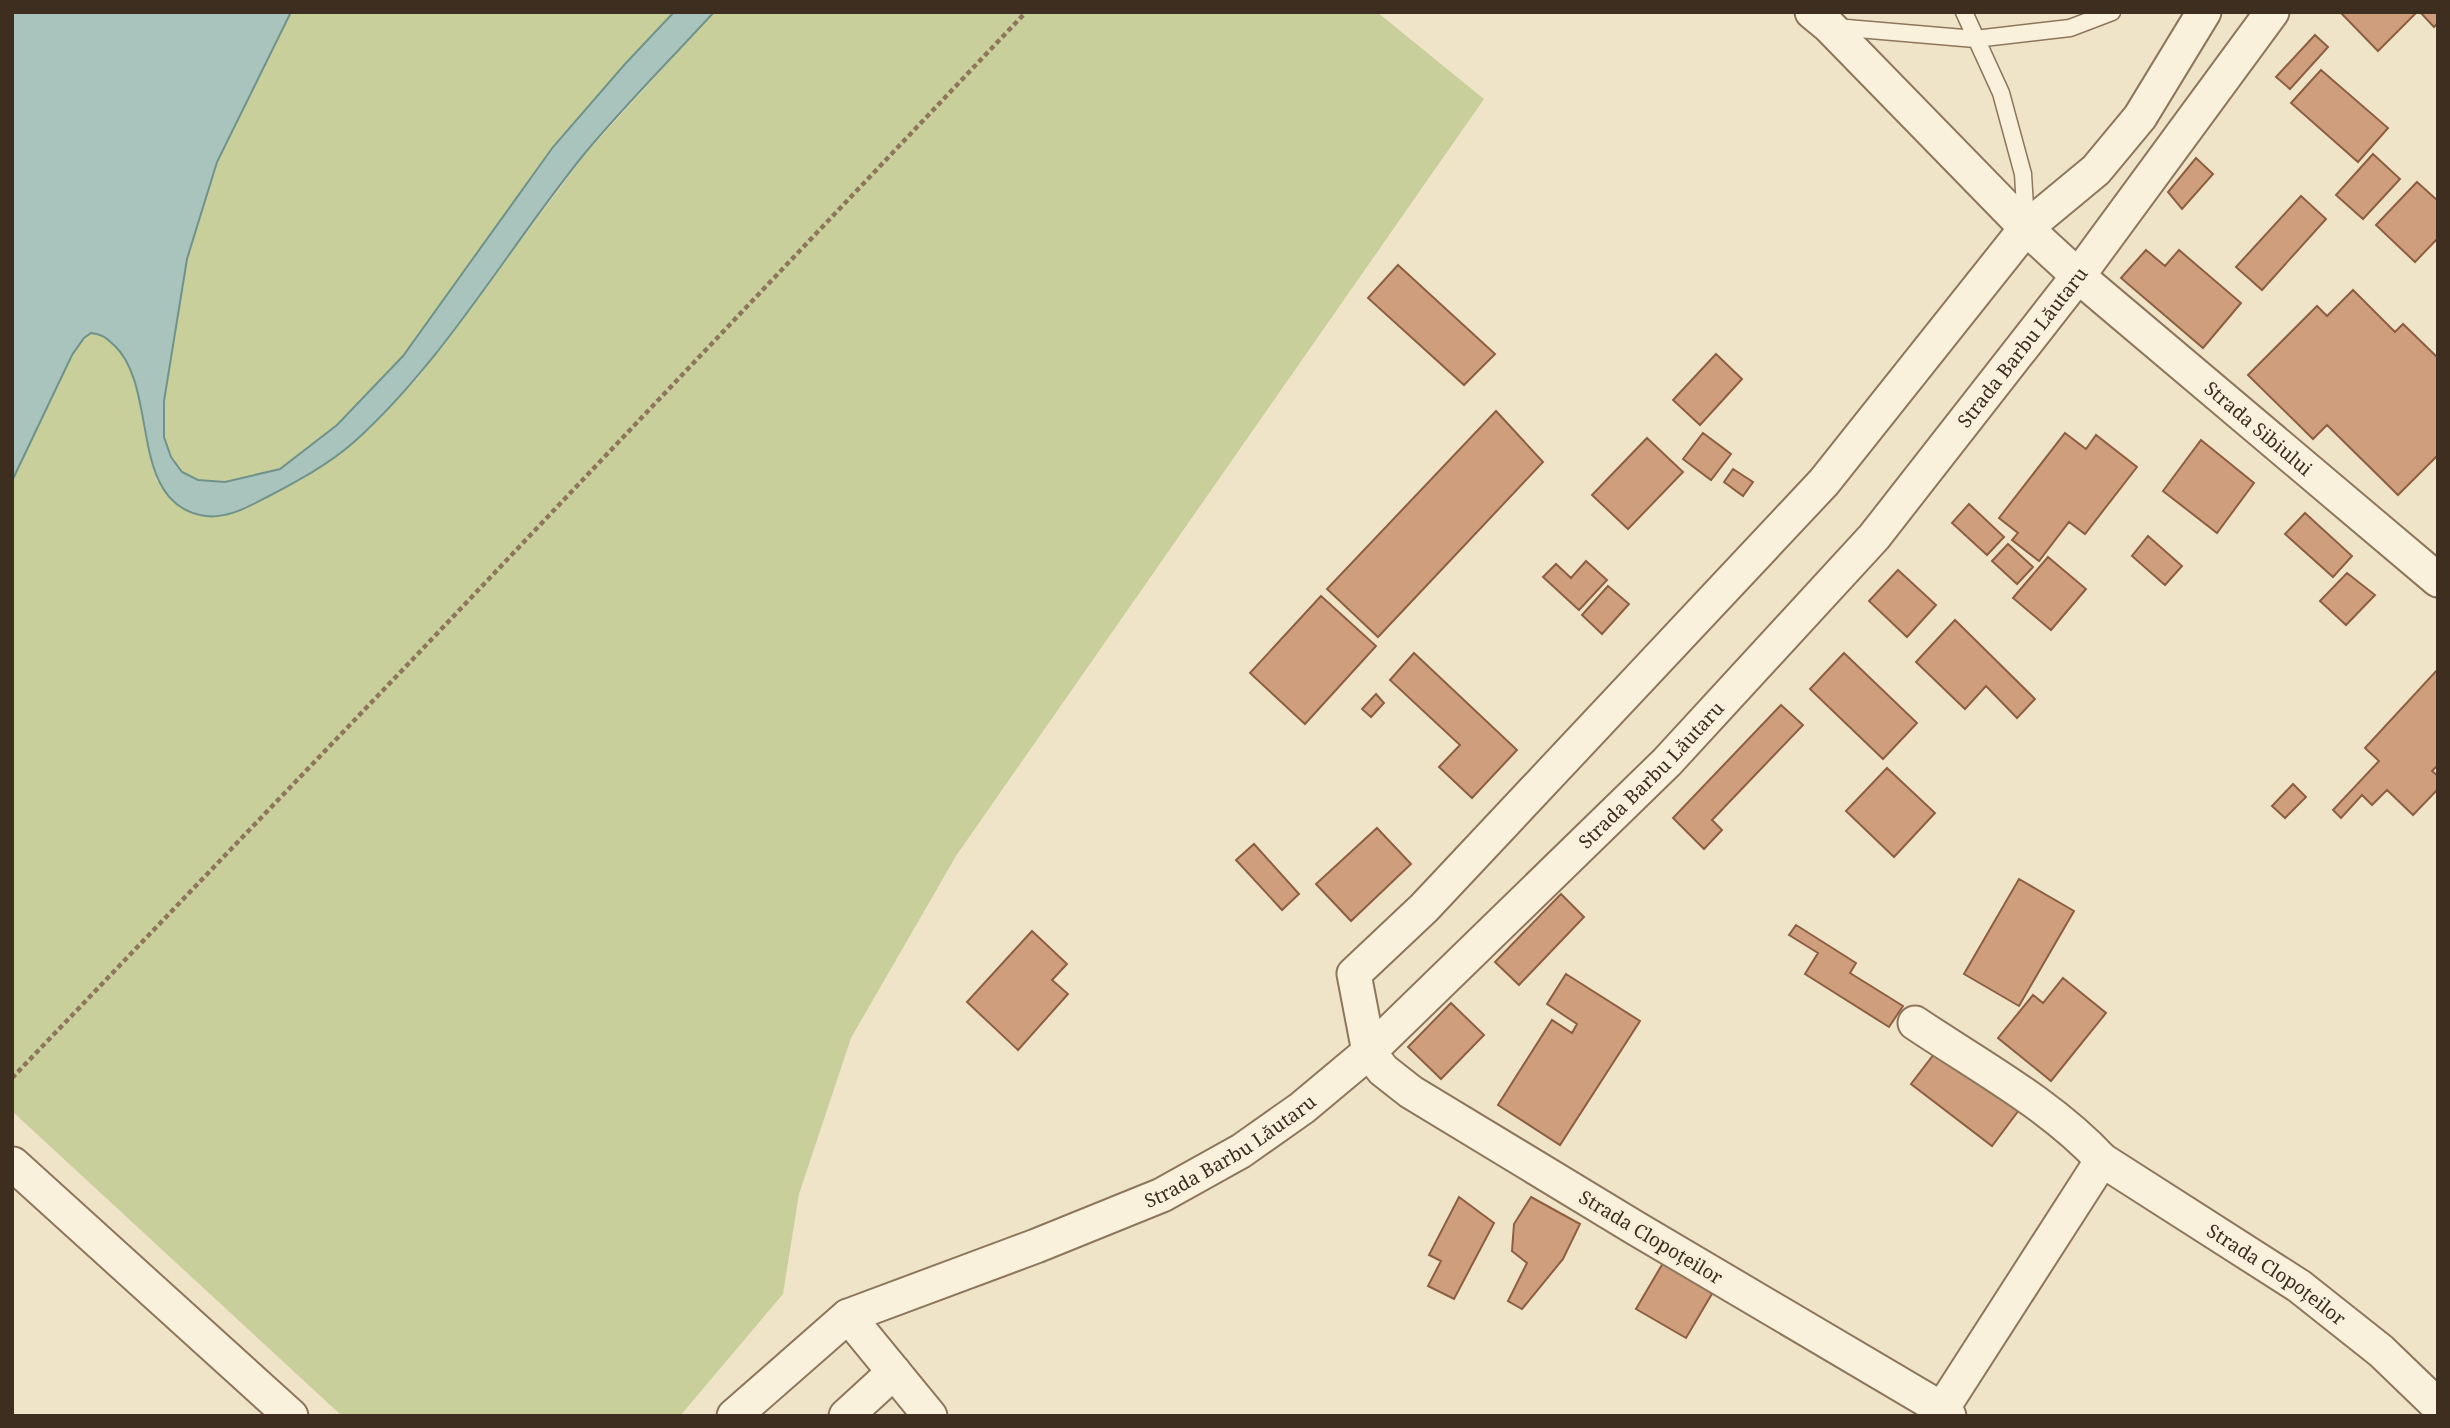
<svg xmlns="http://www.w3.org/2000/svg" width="2450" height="1428" viewBox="0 0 2450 1428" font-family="'Noto Serif',serif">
	<rect width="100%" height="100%" fill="#f0e4c8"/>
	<path fill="#c9cf9b" d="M291,12H674L625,64L553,147L403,356L337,425L280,469L225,482L198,480L182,472L171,457L164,437V401L187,259L217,162Z
		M714,12H1377L1484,99L956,856L851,1038L799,1194L783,1294L680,1416H342L14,1113L12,1115V481L72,355L84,338L91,333C137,340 139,409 147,444C150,456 154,468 157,481L243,509L303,479L353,443L417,379L586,153Z"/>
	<path fill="#a9c4bc" stroke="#6f938a" stroke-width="2" d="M12,12H291L217,162L187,259L164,401V437L171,457L182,472L198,480L225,482L280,469L337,425L403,356L553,147L625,64L674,12H714C671,59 626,104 585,153C507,249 446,359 354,442C329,464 298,481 269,496C248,507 224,521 200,515C128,499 159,387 114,345C106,338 102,334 91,333L84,338L72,355L12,481Z"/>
	<path fill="#cf9f7d" stroke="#8d5f41" stroke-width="2" d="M2340,12H2417L2378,51Z
		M2420,12H2438V23L2434,27Z
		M2315,35L2328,47L2290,89L2276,77Z
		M2321,70L2388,128L2358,162L2291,103Z
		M2373,154L2400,179L2363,219L2336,195Z
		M2196,158L2213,174L2182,209L2168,192Z
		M2417,182L2438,201V238L2415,262L2376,225Z
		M2301,196L2326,219L2262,290L2236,267Z
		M2146,250L2165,266L2179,250L2241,303L2203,348L2121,278Z
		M1398,265L1495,354L1464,385L1368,298Z
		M2353,290L2395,332L2403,324L2438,358V455L2398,495L2327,425L2313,439L2248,375L2317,306L2327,316Z
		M1716,354L1742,379L1700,425L1673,400Z
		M1496,411L1543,462L1378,637L1327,589Z
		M1703,433L1731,454L1711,480L1683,459Z
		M2065,433L2086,449L2096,435L2137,467L2085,534L2069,522L2039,561L2012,540L2018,533L1999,518Z
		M1647,438L1683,472L1628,529L1592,495Z
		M2201,440L2254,483L2217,533L2163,491Z
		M1733,469L1753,482L1743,496L1724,482Z
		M1969,504L2004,537L1987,555L1952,523Z
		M2305,513L2352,556L2333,577L2285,534Z
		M2148,536L2182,566L2165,585L2132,556Z
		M2008,544L2033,567L2017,584L1992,561Z
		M2048,557L2086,589L2051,630L2013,598Z
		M1586,561L1607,580L1579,610L1543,577L1556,564L1571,578Z
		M1898,570L1936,605L1907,637L1869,601Z
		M2347,573L2375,595L2346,625L2320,601Z
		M1608,586L1629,604L1602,634L1582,615Z
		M1321,596L1376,646L1305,724L1250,673Z
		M1955,620L2035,699L2017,718L1986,686L1965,709L1916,662Z
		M1414,653L1517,750L1472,798L1439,767L1460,745L1390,680Z
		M1844,653L1917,723L1883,759L1810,689Z
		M2438,669V765L2432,771L2438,776V789L2413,815L2387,790L2372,805L2362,795L2341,818L2333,810L2379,761L2365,748Z
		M1376,694L1384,703L1371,717L1362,709Z
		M1781,705L1803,725L1712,820L1722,830L1704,849L1673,818Z
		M1887,768L1935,813L1894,857L1846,811Z
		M2293,784L2306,797L2285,818L2272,806Z
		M1377,828L1411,864L1351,921L1316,884Z
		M1254,844L1299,894L1282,910L1236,860Z
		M2019,879L2074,911L2019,1006L1964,974Z
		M1561,894L1584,917L1519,985L1495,962Z
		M1796,925L1856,963L1850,973L1903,1006L1889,1027L1805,974L1818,953L1789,935Z
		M1032,931L1067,964L1052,980L1068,994L1018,1050L967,1002Z
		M1566,974L1640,1021L1560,1145L1498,1105L1552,1020L1572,1033L1577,1024L1547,1004Z
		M2063,978L2106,1013L2051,1081L1998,1038L2033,995L2043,1003Z
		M1451,1003L1484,1035L1441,1079L1408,1047Z
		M1938,1049L2019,1110L1992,1146L1911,1084Z
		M1459,1197L1494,1223L1454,1299L1428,1286L1441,1261L1429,1255Z
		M1531,1197L1580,1224L1563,1259L1522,1309L1508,1301L1527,1263L1512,1251L1514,1224Z
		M1663,1263L1713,1292L1686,1338L1636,1309Z"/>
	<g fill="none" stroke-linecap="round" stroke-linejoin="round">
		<g stroke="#8d765c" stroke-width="19">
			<path id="service" d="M1964,12L2001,93L2023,174L2026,223
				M1835,27L1975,39L2070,28L2112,12"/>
		</g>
		<g stroke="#8d765c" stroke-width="37">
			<g id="minor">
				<path id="s1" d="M1812,12L1829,26L2026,228L2078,276L2438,580"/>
				<path id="s2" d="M1915,1023C1979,1066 2050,1104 2102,1160L2299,1286L2381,1351L2438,1406"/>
				<path d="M13,1164L291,1416"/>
				<path d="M848,1316L930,1416"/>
				<path d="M1942,1409L2102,1160"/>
				<path id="s3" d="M734,1416L848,1316L1036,1246L1162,1195L1241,1151L1302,1108L1369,1052L1667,762L1874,537L2078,276L2272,12"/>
				<path d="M846,1416L894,1372"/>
				<path d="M1949,1416L1942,1409L1637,1229L1411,1092L1383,1070L1369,1052L1354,974L1424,908L1824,482L2026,228L2096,170L2140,117L2204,12"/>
			</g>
		</g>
		<path stroke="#8d765c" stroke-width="4.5" stroke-dasharray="5 3.5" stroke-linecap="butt" d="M12,1078L412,660L1026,12"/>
		<use href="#service" stroke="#faf1dc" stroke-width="16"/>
		<use href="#minor" stroke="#faf1dc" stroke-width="33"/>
	</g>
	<g text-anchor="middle" stroke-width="5" stroke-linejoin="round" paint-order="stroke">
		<g font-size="19" fill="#3d2e20" stroke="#f7eed8">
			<text dy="7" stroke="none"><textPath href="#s3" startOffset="1703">Strada Barbu Lăutaru</textPath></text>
			<text dy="7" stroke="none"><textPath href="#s1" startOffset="611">Strada Sibiului</textPath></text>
			<text dy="7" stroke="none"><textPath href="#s3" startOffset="1136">Strada Barbu Lăutaru</textPath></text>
			<text dy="7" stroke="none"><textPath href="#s3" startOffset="569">Strada Barbu Lăutaru</textPath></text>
			<text transform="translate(1651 1237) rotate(31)" y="7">Strada Clopoțeilor</text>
			<text dy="7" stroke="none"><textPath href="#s2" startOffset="441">Strada Clopoțeilor</textPath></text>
		</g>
	</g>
	<rect width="2450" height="1428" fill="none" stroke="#3d2e20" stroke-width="28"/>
</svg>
